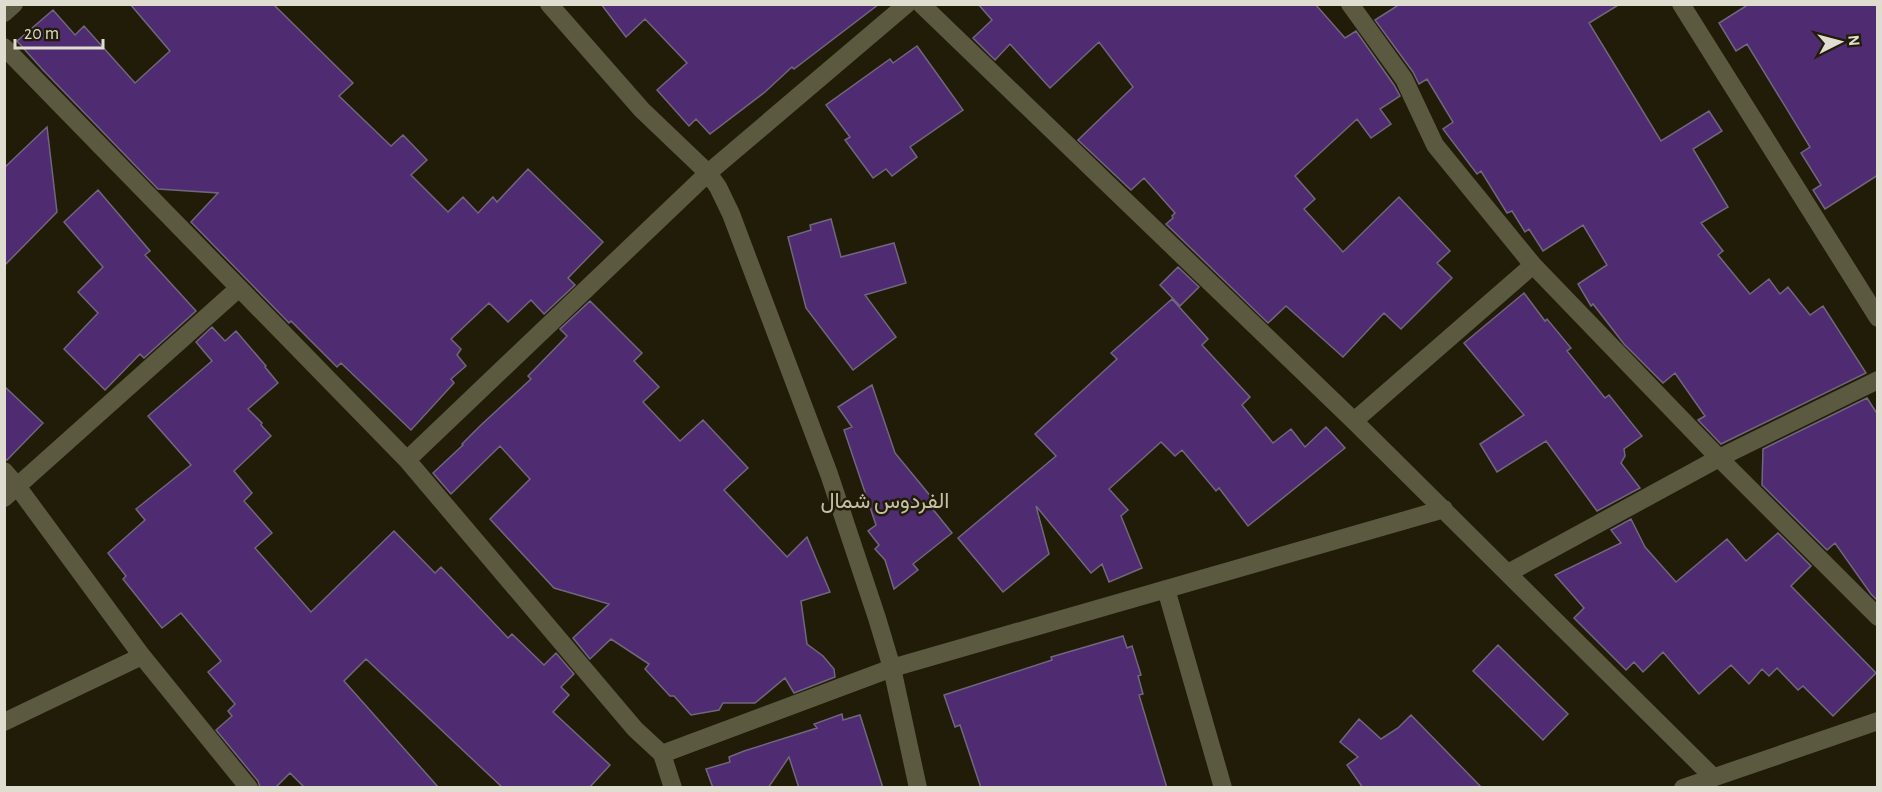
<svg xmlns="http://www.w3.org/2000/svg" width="1882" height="792" viewBox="0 0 1882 792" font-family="'Alegreya Sans',Vazirmatn,sans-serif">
	<rect width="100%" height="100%" fill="#201c07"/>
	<path fill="#4f2b72" stroke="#70677d" stroke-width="1.5" d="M130,4H273L353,83L339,96L391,146L403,135L427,160L411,175L448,212L463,197L478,213L493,197L497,202L528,169L603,242L568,278L575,285L544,314L531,300L508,322L489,303L451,339L461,349L457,355L466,366L451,379L454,383L411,430L341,363L337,367L291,321L289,323L191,222L218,193L158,189L43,70L17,41L53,10L75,35L84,26L135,83L170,51Z
		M601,4H879L794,69L792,67L765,92L710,134L696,119L689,126L657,90L687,63L645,19L626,37Z
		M978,4H1315L1345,38L1356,31L1394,85L1400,96L1380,109L1391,124L1371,138L1357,119L1295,176L1315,199L1304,209L1343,252L1399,197L1450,251L1437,263L1452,278L1401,329L1384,313L1343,357L1286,306L1268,323L1166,224L1173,218L1172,216L1175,213L1144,178L1131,190L1078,140L1133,87L1099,42L1050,88L1010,44L995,60L973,38L992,20Z
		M1400,4H1620L1589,23L1661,141L1709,111L1722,131L1693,149L1728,207L1701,223L1723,251L1718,255L1750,294L1769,279L1780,294L1788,287L1810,315L1823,306L1866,373L1721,444L1698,420L1705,416L1675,373L1663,383L1624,344L1593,304L1591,306L1578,284L1607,265L1583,225L1543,251L1529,229L1525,232L1512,211L1507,213L1481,171L1477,174L1443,129L1453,122L1427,79L1419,84L1413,72L1375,20Z
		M1749,4H1878V175L1825,209L1813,190L1821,185L1801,153L1810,147L1747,44L1736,51L1719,23Z
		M917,46L963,110L910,147L917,157L892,176L886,169L873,178L845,140L850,137L826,105L890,59L893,63Z
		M47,127L57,212L4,266V168Z
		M98,190L150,251L145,255L196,311L144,358L140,354L105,390L64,349L98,313L78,292L103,267L64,222Z
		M831,219L841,257L894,243L906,283L865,295L896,337L853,370L806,308L788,237L811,230L810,225Z
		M1178,267L1199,287L1180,306L1160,285Z
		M1524,293L1545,321L1547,319L1571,348L1567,351L1605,398L1609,395L1642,436L1624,449L1625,456L1621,463L1640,488L1597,511L1546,441L1497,472L1480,444L1524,415L1464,343Z
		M1172,299L1208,339L1202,345L1250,397L1242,405L1273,443L1291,429L1305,447L1326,427L1345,448L1248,526L1219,488L1216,491L1182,450L1175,456L1161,442L1109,489L1128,510L1121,516L1142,568L1109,582L1102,564L1091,573L1036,506L1049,554L1003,592L958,538L1056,456L1035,434L1117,359L1111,353Z
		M590,301L642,353L634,361L659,387L643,402L680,441L703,420L748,468L724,490L787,557L807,537L830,592L801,601L807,644L823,656L834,669L835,677L794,693L785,678L755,703H723L719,710L691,715L674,696H670L645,669L649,664L611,639L590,659L573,638L609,604L554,588L490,519L530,479L500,446L451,494L433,473L463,445L462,444L481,425L531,379L528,376L567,336L560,329Z
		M212,327L225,341L236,331L266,366L265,367L278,383L248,409L262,423L261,425L271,436L234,471L252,493L244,501L272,533L255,548L311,612L394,531L435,573L441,567L508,638L512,634L544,665L556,653L574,674L561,687L569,695L553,712L610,765L589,788H503L366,659L344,681L439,788H305L290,773L275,788L260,787L258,781L216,730L232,716L228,711L235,704L208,672L221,661L181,613L162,628L123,579L126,576L108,553L145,520L136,509L191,465L148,416L212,361L196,342Z
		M872,385L895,453L932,498L927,502L952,533L913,564L918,570L894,589L885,560L875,549L879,545L868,531L876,525L844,430L852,427L838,407Z
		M4,386L43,423L7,460H4Z
		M1867,398L1878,415V601L1871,594L1835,543L1827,550L1762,485L1763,449Z
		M1631,519L1645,547L1676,582L1727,539L1746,561L1778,533L1811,566L1791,586L1876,673L1833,716L1803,686L1798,690L1777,668L1769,676L1762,669L1749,684L1731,665L1699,694L1663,652L1643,672L1634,662L1626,670L1574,618L1584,608L1555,575L1621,543L1611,530Z
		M1123,636L1127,648L1132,646L1141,675L1138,676L1143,694L1139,695L1167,788H981L960,725L955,727L944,695L1052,660L1051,657Z
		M1498,645L1568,714L1543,740L1473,671Z
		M842,714L843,720L860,715L883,788H799L789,757L768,788H713L706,769L730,762L729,757L744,751L817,728L814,724Z
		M1411,715L1482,788H1363L1347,765L1358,757L1340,742L1359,719L1381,739L1398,728Z"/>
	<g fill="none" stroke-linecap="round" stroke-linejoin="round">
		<path stroke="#5c5941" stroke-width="18" d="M549,4L642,110L708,173L718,187L731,214L829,474L877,618L892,668L918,788
			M921,4L1354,421L1713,777
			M1350,4L1404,79L1435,145L1533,265L1719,458L1878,617
			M1681,4L1878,318
			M4,13L14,4
			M4,47L407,460L635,729L662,754L673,788
			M1354,421L1533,265
			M407,460L708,173L907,4
			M4,471L17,486L142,656L249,788
			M4,498L239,288
			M1508,573L1719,458L1878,380
			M1166,589L1223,788
			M4,722L142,656
			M662,754L892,668L1444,509
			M1683,788L1878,721"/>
	</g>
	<g text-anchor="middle" stroke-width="5" stroke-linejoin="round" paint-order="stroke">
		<g font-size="22" fill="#c4c0a5" stroke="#201c07">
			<text x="885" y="508">الفردوس شمال</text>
		</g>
	</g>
	<rect width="1882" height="792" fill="none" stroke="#dfddd0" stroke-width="12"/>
	<g transform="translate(1840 42) rotate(84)" stroke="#201c07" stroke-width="4.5" paint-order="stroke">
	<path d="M0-4.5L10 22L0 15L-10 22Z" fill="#dfddd0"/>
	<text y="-9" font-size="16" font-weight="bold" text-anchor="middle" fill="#dfddd0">N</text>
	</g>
	<path d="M15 39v9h88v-9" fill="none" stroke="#dfddd0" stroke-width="3"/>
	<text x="24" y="39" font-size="18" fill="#dfddd0" stroke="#201c07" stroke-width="4.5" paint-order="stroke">20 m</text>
</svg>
